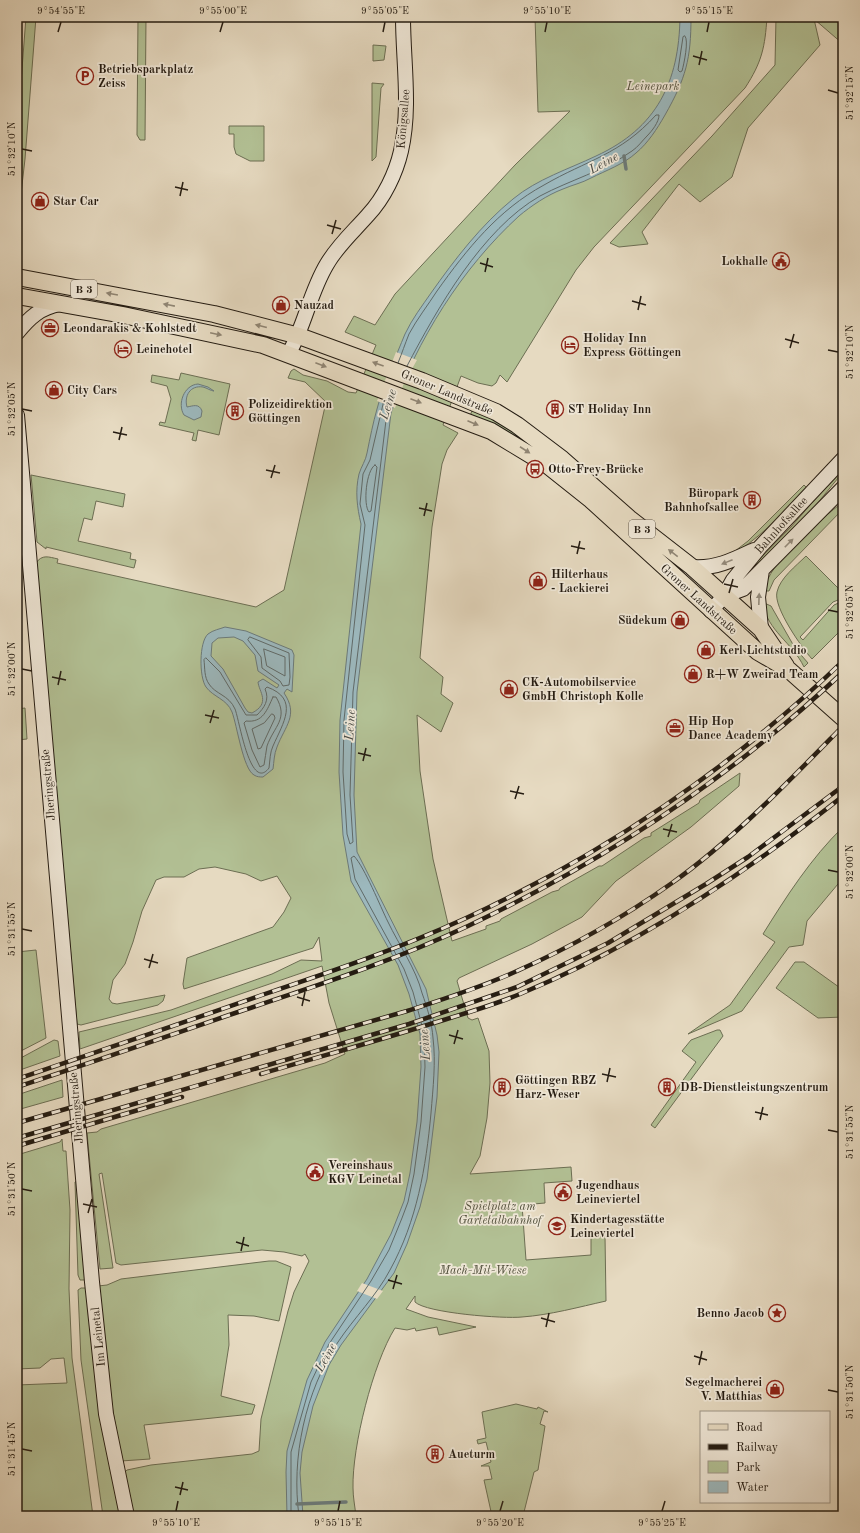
<svg xmlns="http://www.w3.org/2000/svg" width="860" height="1533" viewBox="0 0 860 1533" font-family="'Old Standard TT',serif">
	<rect width="100%" height="100%" fill="#e6dac1"/>
	<filter id="stains"><feTurbulence type="fractalNoise" baseFrequency=".005" numOctaves="4"/><feColorMatrix values="0 0 0 0 .2 0 0 0 0 .09 0 0 0 0 .02 0 0 0 .5 -.17"/></filter>
	<radialGradient id="worn" r=".72"><stop offset=".6" stop-color="#630" stop-opacity="0"/><stop offset="1" stop-color="#630" stop-opacity=".3"/></radialGradient>
	<path fill="#b2c094" stroke="#6c6e53" d="M26,17H36L25,159L19,211H17V134Z
		M138,17H146L145,140H140L137,135Z
		M535,17H767C765,47 762,62 745,88L594,247L576,270L507,382L500,375L496,383L492,386L478,383L461,376L443,425L458,433L447,450L442,464L432,527L420,658L443,677L441,694L453,703L441,732L417,715L420,771L433,859L452,941L486,929V926L500,921L501,919L552,892L559,890L560,888L599,866H602L644,838L651,836V833L699,803L700,800L740,773L739,786L691,827L616,881L582,917L532,944L459,978L457,981L468,1018L472,1020L478,1018L489,1051L490,1083L487,1118L480,1156L470,1174L571,1167L572,1181L544,1183L545,1203L522,1205L526,1260L591,1255V1237L605,1236L606,1301C579,1307 550,1315 522,1317C504,1319 426,1313 415,1302V1296L406,1309L428,1317L476,1327L439,1335L437,1327L416,1331L415,1328L407,1330L395,1328C373,1363 352,1447 353,1488C353,1497 355,1507 356,1516H134L124,1473L127,1470L151,1465L252,1454L259,1451L261,1419L288,1311L294,1292L309,1261L305,1254L302,1256L284,1252L262,1250L121,1265L116,1263L102,1173L99,1174L113,1268L100,1269L87,1133L97,1132L101,1129L325,1063L345,1054L329,1003L322,966L80,1049L79,1032L171,1010L272,974L301,960L322,961L319,937L313,948L184,989L183,984L187,958L273,927L284,912L291,898L277,876L261,881L246,874L215,867L199,869L184,877H164L156,880L142,911L133,942L125,964L113,980L109,999L112,1003L117,1004L165,995L163,1001L158,1005L81,1025L77,1024L36,563C42,554 49,557 58,559L57,563L256,607L284,590L326,402L305,382L288,378L291,371L294,369L303,375L327,381L348,392L356,393L376,345L345,332L354,316L375,325L395,294L515,165L570,111L538,112Z
		M776,17H843V44L814,19L820,45L748,128L732,177L700,202L679,184L642,232L648,244L619,247L610,243L712,136L775,65Z
		M373,45L386,46L384,60L373,61Z
		M372,83L384,84L381,88L376,157L372,161Z
		M229,126H264V161H250L236,154L234,147V134H229Z
		M181,373L230,384L219,435L198,430L196,441L192,440L194,433L159,425L160,422L165,423L171,399L167,386L151,382L152,375L179,380Z
		M473,408L496,419L553,461L511,434L470,416Z
		M843,467V472L807,516L744,581L741,578L791,527Z
		M31,475L125,494L123,507L96,501L92,520L84,518L78,541L131,553L130,559L136,560L134,568L46,547V549L37,542Z
		M804,485L807,488C782,514 758,541 726,558L748,541Z
		M843,502V509L774,580L769,591H764C768,562 820,520 843,502Z
		M806,556L843,593V598L833,602L800,637L803,640L834,605L843,601V628L812,659C802,648 773,607 777,592C780,578 796,566 806,556Z
		M762,602L771,606L795,648L808,663L804,667C792,642 768,632 762,602Z
		M25,708L27,739L17,740V709Z
		M843,827V878L807,921L803,945L789,947L742,1011L688,1034L730,1005L775,942L763,934C786,897 811,858 843,827Z
		M36,950L46,1038L17,1053V952Z
		M795,962H804L843,990V1017L818,1018L776,988Z
		M717,1030H720L723,1036L655,1128L651,1125L696,1062L682,1051L691,1040Z
		M54,1040L58,1041L60,1056L17,1071V1060Z
		M62,1080L63,1097L17,1110V1095Z
		M62,1139L63,1151H66L70,1210L69,1289L72,1358L93,1516H17V1385L67,1383L64,1358L51,1359L40,1368L17,1369V1155L60,1142Z
		M77,1181L86,1280H80L78,1275L75,1182Z
		M269,1261H276L291,1267L279,1321L254,1316L228,1315L229,1345L221,1396L255,1405L252,1414L144,1425L150,1459L121,1461L112,1405L98,1286L107,1285L121,1279Z
		M81,1288H87L121,1516H103L81,1360L78,1290Z
		M516,1404L537,1409L538,1407L548,1412L544,1411L540,1424L545,1426L538,1470L534,1472L523,1516H492L484,1480L492,1479L489,1466H481L491,1462L486,1442L478,1444L477,1440L486,1438L482,1412Z"/>
	<path fill="#9cb8bd" stroke="#6c7a79" fill-rule="evenodd" d="M680,17H691C691,59 686,78 665,115C657,129 648,143 636,153C624,164 605,171 591,178C582,183 572,185 563,189C547,195 531,206 519,216C462,268 417,340 391,413L357,692L354,795L357,852L426,989L437,1035L439,1052L437,1097L427,1179L420,1207L407,1244L394,1273L341,1345L329,1365L313,1406L302,1452L300,1473L303,1516H287L286,1472L287,1451L307,1380L325,1342L367,1279L391,1234L404,1201L410,1173L417,1122L421,1067L420,1034L409,994L398,965L351,881L343,835L339,772L340,720L361,524C357,507 355,491 359,474C361,467 366,460 367,453C370,438 373,423 377,409C383,386 396,356 405,334C412,319 422,306 431,293C455,259 481,225 513,199C537,179 569,169 596,156C657,128 679,82 680,17Z
		M198,384L208,387L214,391C211,391 207,388 203,387C190,385 184,396 187,407C193,406 199,403 202,411L201,417L194,420L184,415C177,404 184,385 198,384Z
		M225,627L246,631L292,650L294,655L292,692L287,689L284,693C299,715 285,726 277,747C274,754 274,762 273,769L263,777C260,777 257,777 254,775C243,769 237,725 232,712C227,699 213,697 206,687C199,677 199,642 208,634C213,630 220,629 225,627ZM234,637L243,641L255,655L258,671L279,685L277,688L263,679L258,682C259,692 271,703 252,713L248,712L245,708L223,669L211,656L212,643L218,638Z"/>
	<path fill="#e6dac1" d="M396,352L417,360L404,383L395,408L377,401Z
		M362,1283L383,1291L377,1299L357,1291Z"/>
	<g fill="none" stroke-linecap="round" stroke-linejoin="round">
		<path stroke="#606a68" stroke-width="1" d="M685,36C689,40 684,64 682,71L680,72L678,70L683,37Z
			M398,363C402,353 405,344 409,334C417,319 428,305 437,291C467,249 498,210 544,185C587,160 620,155 656,115H659C659,122 652,131 647,136C642,141 638,147 632,151C604,171 570,180 540,196C482,229 437,309 407,366
			M384,400L370,460L363,474L360,504L365,525L344,720L343,772L347,834L350,844L353,842L350,795L353,692L387,412L391,403
			M375,465L377,467L371,511L369,512C363,505 366,470 375,465Z
			M250,637L289,653L290,677L289,685L283,686L280,681L262,668L261,657L248,640Z
			M264,649L285,657V676L267,666Z
			M206,658L220,672L246,715H257C264,708 270,700 265,689L267,687C300,699 283,723 273,746C270,752 270,760 269,768C250,793 239,718 235,709C229,695 215,694 209,684C204,677 205,668 204,660Z
			M273,697H276C289,719 274,726 267,746C266,752 265,759 264,765L260,767L252,750L244,723L246,721C263,723 267,710 273,697Z
			M272,714L274,715L275,718L261,748L258,749L252,729L264,723Z
			M291,1516V1452L311,1382L329,1344L371,1281L389,1250L402,1218L408,1202L414,1174L421,1122L425,1067L424,1033L413,992L404,969L355,879L351,858L354,856C365,868 380,906 388,922C399,945 416,969 422,993C427,1007 432,1023 433,1038C436,1062 433,1088 431,1113C426,1167 417,1221 390,1270C377,1295 354,1318 338,1342C305,1392 291,1458 299,1516"/>
		<path stroke="#6c7a79" stroke-width="3.5" d="M624,156L626,169
			M297,1504L346,1502"/>
		<g stroke="#251c12" stroke-width="16">
			<path id="secondary" d="M17,333C30,317 40,308 60,304
				M289,353C305,325 310,292 327,264C338,245 354,231 368,215C384,198 396,173 401,151C411,107 403,61 403,17
				M17,415L92,1282L106,1414L127,1516
				M692,567C715,569 733,560 754,550
				M724,596L743,589L843,488
				M711,611L724,596L733,580L760,547L843,459
				M761,629L758,597L762,570"/>
		</g>
		<g stroke="#251c12" stroke-width="18">
			<path id="primary" d="M17,277L214,314L299,336L422,381L496,412L517,425L562,459L629,518L692,567L761,629L786,666
				M17,296L123,315L263,345L491,431L547,465L591,500L758,652L789,670L843,718"/>
		</g>
		<use href="#secondary" stroke="#efe7d7" stroke-width="14"/>
		<use href="#primary" stroke="#e6dac1" stroke-width="16"/>
		<g stroke="#251c12" stroke-width="4.5">
			<path id="rail" d="M261,1074C315,1058 370,1043 424,1026C456,1016 489,1007 520,994C636,946 745,874 843,796
				M17,1079C99,1051 180,1024 262,995C330,972 398,949 464,919C603,855 733,767 843,661
				M17,1087C93,1062 168,1036 244,1010C319,985 396,960 468,926C605,861 733,776 843,672
				M17,1123L407,1011C444,999 482,987 517,971C571,947 624,917 672,883C734,839 790,780 843,726
				M17,1138L409,1024L517,987L608,943L706,884L748,857L843,786
				M17,1146L182,1097"/>
		</g>
		<use href="#rail" stroke="#efe7d7" stroke-width="3" stroke-dasharray="9" stroke-linecap="butt"/>
	</g>
	<defs><path id="oneway-solid" d="M-6-.8H1V-3.2L6.5 0L1 3.2V.8H-6Z"/></defs>
	<g fill="#8f8472">
		<use href="#oneway-solid" transform="translate(112 294) rotate(-170)"/>
		<use href="#oneway-solid" transform="translate(169 305) rotate(-169)"/>
		<use href="#oneway-solid" transform="translate(261 326) rotate(-166)"/>
		<use href="#oneway-solid" transform="translate(216 334) rotate(12)"/>
		<use href="#oneway-solid" transform="translate(378 364) rotate(-160)"/>
		<use href="#oneway-solid" transform="translate(321 365) rotate(21)"/>
		<use href="#oneway-solid" transform="translate(416 401) rotate(21)"/>
		<use href="#oneway-solid" transform="translate(473 423) rotate(23)"/>
		<use href="#oneway-solid" transform="translate(525 450) rotate(33)"/>
		<use href="#oneway-solid" transform="translate(673 553) rotate(-142)"/>
	</g>
	<g fill="#948c7e">
		<use href="#oneway-solid" transform="translate(789 543) rotate(-45)"/>
		<use href="#oneway-solid" transform="translate(727 562) rotate(158)"/>
		<use href="#oneway-solid" transform="translate(759 599) rotate(-88)"/>
	</g>
	<path fill="none" stroke="#251c12" stroke-width="1.5" d="M58,32L61,22M220,32L223,22M383,32L385,22M545,32L547,22M707,32L709,22M693,56L707,60M699,65L702,51M828,90L838,93M22,149L32,151M175,187L188,190M180,196L183,182M327,225L341,229M332,234L336,220M480,263L493,267M485,272L488,258M632,301L646,305M638,310L641,296M785,339L799,343M790,348L794,334M828,350L838,352M22,409L32,411M113,432L127,435M119,440L122,427M266,470L280,473M271,478L275,465M419,508L432,511M424,516L427,503M571,546L585,549M577,554L580,541M724,584L738,587M729,593L733,579M828,610L838,612M22,669L32,671M52,677L66,680M58,685L61,671M205,715L219,718M210,723L214,710M358,753L371,756M363,761L366,748M510,791L524,794M515,799L519,786M663,829L677,832M668,837L672,824M828,870L838,872M22,929L32,931M144,959L158,963M149,968L153,954M297,997L310,1001M302,1006L305,992M449,1035L463,1039M454,1044L458,1030M602,1074L616,1077M607,1082L610,1068M755,1112L768,1115M760,1120L763,1107M828,1130L838,1132M22,1189L32,1191M83,1204L97,1207M88,1213L92,1199M236,1242L249,1246M241,1251L244,1237M388,1280L402,1284M393,1289L397,1275M541,1318L555,1322M546,1327L549,1313M694,1356L707,1360M699,1365L702,1351M828,1390L838,1392M22,1449L32,1451M175,1487L188,1490M180,1495L183,1482M176,1511L178,1501M338,1511L340,1501M500,1511L503,1501M662,1511L665,1501"/>
	<defs>
		<g id="parking-ring" transform="scale(0.9)"><circle r="9.5" fill="#efe7d7" stroke="#8f2418" stroke-width="1.5"/><path d="M-3.5-5.5H1a3.5 3.5 0 0 1 0 7H-1V5.5H-3.5ZM-1-3.4V-.6H.8a1.4 1.4 0 0 0 0-2.8Z" fill="#8f2418"/></g>
		<g id="shop-ring" transform="scale(0.9)"><circle r="9.5" fill="#efe7d7" stroke="#8f2418" stroke-width="1.5"/><path d="M-5-2.5h2.3a2.7 3.5 0 0 1 5.4 0H5L5.5 6h-11ZM-1.5-2.5h3a1.5 2.3 0 0 0-3 0Z" fill="#8f2418"/></g>
		<g id="civic-ring" transform="scale(0.9)"><circle r="9.5" fill="#efe7d7" stroke="#8f2418" stroke-width="1.5"/><path d="M-.6-6.5H3V-4.5H.6V-3L4-1V1h2V6H-6V1h2V-1L-.6-3ZM-1.2 2.5V6h2.4V2.5Z" fill="#8f2418"/></g>
		<g id="office-ring" transform="scale(0.9)"><circle r="9.5" fill="#efe7d7" stroke="#8f2418" stroke-width="1.5"/><path d="M-6-3h4V-5.5h4V-3h4V5H-6ZM-1-4.5V-3h2v-1.5ZM-6 0V1H6V0Z" fill="#8f2418"/></g>
		<g id="hotel-ring" transform="scale(0.9)"><circle r="9.5" fill="#efe7d7" stroke="#8f2418" stroke-width="1.5"/><path d="M-6-4.5h1.5V1H6V5H4.5V3h-9V5H-6ZM-4 0a1.8 1.8 0 1 1 3.6 0ZM.5 0V-2.5h3Q6-2.5 6 0Z" fill="#8f2418"/></g>
		<g id="building-ring" transform="scale(0.9)"><circle r="9.5" fill="#efe7d7" stroke="#8f2418" stroke-width="1.5"/><path d="M-4-6H4V6H1V3H-1V6H-4ZM-2.5-4.3h1.7v1.8h-1.7ZM.8-4.3h1.7v1.8H.8ZM-2.5-1h1.7V.8h-1.7ZM.8-1h1.7V.8H.8Z" fill="#8f2418"/></g>
		<g id="bus-ring" transform="scale(0.9)"><circle r="9.5" fill="#efe7d7" stroke="#8f2418" stroke-width="1.5"/><path d="M-5-6H5V4H4V6H2V4H-2V6H-4V4H-5ZM-3.5-4V0h7V-4ZM-3.5 1.2v1.5H-2V1.2ZM2 1.2v1.5H3.5V1.2Z" fill="#8f2418"/></g>
		<g id="school-ring" transform="scale(0.9)"><circle r="9.5" fill="#efe7d7" stroke="#8f2418" stroke-width="1.5"/><path d="M0-5L7-2L0 1L-7-2ZM-4 1L0 2.5L4 1V4Q0 6-4 4Z" fill="#8f2418"/></g>
		<g id="sight-ring" transform="scale(0.9)"><circle r="9.5" fill="#efe7d7" stroke="#8f2418" stroke-width="1.5"/><path d="M0-6L1.8-2.2L6-1.7L2.9 1.2L3.7 5.4L0 3.3L-3.7 5.4L-2.9 1.2L-6-1.7L-1.8-2.2Z" fill="#8f2418"/></g>
	</defs>
	<g fill-rule="evenodd">
		<use href="#parking-ring" x="85" y="76"/>
		<use href="#shop-ring" x="40" y="201"/>
		<use href="#civic-ring" x="781" y="261"/>
		<use href="#shop-ring" x="281" y="305"/>
		<use href="#office-ring" x="50" y="328"/>
		<use href="#hotel-ring" x="570" y="345"/>
		<use href="#hotel-ring" x="123" y="349"/>
		<use href="#shop-ring" x="54" y="390"/>
		<use href="#building-ring" x="555" y="409"/>
		<use href="#building-ring" x="235" y="411"/>
		<use href="#bus-ring" x="535" y="469"/>
		<use href="#building-ring" x="752" y="500"/>
		<use href="#shop-ring" x="538" y="581"/>
		<use href="#shop-ring" x="680" y="620"/>
		<use href="#shop-ring" x="706" y="650"/>
		<use href="#shop-ring" x="693" y="674"/>
		<use href="#shop-ring" x="509" y="689"/>
		<use href="#office-ring" x="675" y="728"/>
		<use href="#building-ring" x="502" y="1087"/>
		<use href="#building-ring" x="667" y="1087"/>
		<use href="#civic-ring" x="315" y="1172"/>
		<use href="#civic-ring" x="563" y="1192"/>
		<use href="#school-ring" x="557" y="1226"/>
		<use href="#sight-ring" x="777" y="1313"/>
		<use href="#shop-ring" x="775" y="1389"/>
		<use href="#building-ring" x="435" y="1454"/>
	</g>
	<g text-anchor="middle" stroke-width="3.5" stroke-linejoin="round" paint-order="stroke">
		<g fill="#efe7d7" stroke="#62594d" stroke-width="1">
			<rect x="71" y="280" width="26" height="18" rx="3"/>
			<rect x="629" y="520" width="26" height="18" rx="3"/>
		</g>
		<g font-size="11" font-weight="bold" fill="#251c12">
			<text x="84" y="293">B 3</text>
			<text x="642" y="533">B 3</text>
		</g>
		<g font-size="12" font-weight="bold" fill="#251c12" stroke="#efe7d7" text-anchor="start">
			<text x="98" y="73">Betriebsparkplatz<tspan x="98" dy="14">Zeiss</tspan></text>
			<text x="53" y="205">Star Car</text>
			<text x="768" y="265" text-anchor="end">Lokhalle</text>
			<text x="294" y="309">Nauzad</text>
			<text x="63" y="332">Leondarakis &amp; Kohlstedt</text>
			<text x="583" y="342">Holiday Inn<tspan x="583" dy="14">Express Göttingen</tspan></text>
			<text x="136" y="353">Leinehotel</text>
			<text x="67" y="394">City Cars</text>
			<text x="248" y="408">Polizeidirektion<tspan x="248" dy="14">Göttingen</tspan></text>
			<text x="568" y="413">ST Holiday Inn</text>
			<text x="548" y="473">Otto-Frey-Brücke</text>
			<text x="739" y="497" text-anchor="end">Büropark<tspan x="739" dy="14">Bahnhofsallee</tspan></text>
			<text x="551" y="578">Hilterhaus<tspan x="551" dy="14">- Lackierei</tspan></text>
			<text x="667" y="624" text-anchor="end">Südekum</text>
			<text x="719" y="654">Kerl Lichtstudio</text>
			<text x="706" y="678">R+W Zweirad Team</text>
			<text x="522" y="686">CK-Automobilservice<tspan x="522" dy="14">GmbH Christoph Kolle</tspan></text>
			<text x="688" y="725">Hip Hop<tspan x="688" dy="14">Dance Academy</tspan></text>
			<text x="515" y="1084">Göttingen RBZ<tspan x="515" dy="14">Harz-Weser</tspan></text>
			<text x="680" y="1091">DB-Dienstleistungszentrum</text>
			<text x="328" y="1169">Vereinshaus<tspan x="328" dy="14">KGV Leinetal</tspan></text>
			<text x="576" y="1189">Jugendhaus<tspan x="576" dy="14">Leineviertel</tspan></text>
			<text x="570" y="1223">Kindertagesstätte<tspan x="570" dy="14">Leineviertel</tspan></text>
			<text x="764" y="1317" text-anchor="end">Benno Jacob</text>
			<text x="762" y="1386" text-anchor="end">Segelmacherei<tspan x="762" dy="14">V. Matthias</tspan></text>
			<text x="448" y="1458">Aueturm</text>
		</g>
		<g font-size="12" font-style="italic" fill="#4f4d39" stroke="#efe7d7">
			<text x="653" y="90">Leinepark</text>
			<text x="500" y="1210">Spielplatz am<tspan x="500" dy="14">Gartetalbahnhof</tspan></text>
			<text x="483" y="1274">Mach-Mit-Wiese</text>
		</g>
		<g font-size="12" fill="#251c12" stroke="#efe7d7">
			<text transform="translate(403 119) rotate(-85)" y="4">Königsallee</text>
			<text transform="translate(447 392) rotate(23)" y="4">Groner Landstraße</text>
			<text transform="translate(781 525) rotate(-48)" y="4">Bahnhofsallee</text>
			<text transform="translate(699 599) rotate(42)" y="4">Groner Landstraße</text>
			<text transform="translate(48 785) rotate(-95)" y="4">Jheringstraße</text>
			<text transform="translate(76 1108) rotate(-95)" y="4">Jheringstraße</text>
			<text transform="translate(98 1337) rotate(-96)" y="4">Im Leinetal</text>
		</g>
		<g font-size="13" font-style="italic" fill="#494b45" stroke="#efe7d7">
			<text transform="translate(603 162) rotate(-29)" y="5">Leine</text>
			<text transform="translate(387 404) rotate(-72)" y="5">Leine</text>
			<text transform="translate(349 725) rotate(-86)" y="5">Leine</text>
			<text transform="translate(424 1045) rotate(-94)" y="5">Leine</text>
			<text transform="translate(325 1357) rotate(-61)" y="5">Leine</text>
		</g>
	</g>
	<rect width="860" height="1533" fill="none" stroke="#e6dac1" stroke-width="44"/>
	<rect x="700" y="1411" width="130" height="92" fill="#efe7d7" stroke="#9e9688"/>
	<rect x="708" y="1424" width="20" height="6" fill="#e6dac1" stroke="#9e9688"/>
	<text x="736" y="1431" font-size="12" fill="#251c12">Road</text>
	<rect x="708" y="1444" width="20" height="6" fill="#251c12" stroke="#9e9688"/>
	<text x="736" y="1451" font-size="12" fill="#251c12">Railway</text>
	<rect x="708" y="1461" width="20" height="12" fill="#b2c094" stroke="#9e9688"/>
	<text x="736" y="1471" font-size="12" fill="#251c12">Park</text>
	<rect x="708" y="1481" width="20" height="12" fill="#9cb8bd" stroke="#9e9688"/>
	<text x="736" y="1491" font-size="12" fill="#251c12">Water</text>
	<rect x="22" y="22" width="816" height="1489" fill="none" stroke="#251c12" stroke-width="1.5"/>
	<g font-size="10" text-anchor="middle" fill="#251c12">
		<text x="61" y="14">9°54'55"E</text>
		<text x="223" y="14">9°55'00"E</text>
		<text x="385" y="14">9°55'05"E</text>
		<text x="547" y="14">9°55'10"E</text>
		<text x="709" y="14">9°55'15"E</text>
		<text transform="translate(849 93) rotate(-90)" y="4">51°32'15"N</text>
		<text transform="translate(11 149) rotate(-90)" y="4">51°32'10"N</text>
		<text transform="translate(849 352) rotate(-90)" y="4">51°32'10"N</text>
		<text transform="translate(11 409) rotate(-90)" y="4">51°32'05"N</text>
		<text transform="translate(849 612) rotate(-90)" y="4">51°32'05"N</text>
		<text transform="translate(11 669) rotate(-90)" y="4">51°32'00"N</text>
		<text transform="translate(849 872) rotate(-90)" y="4">51°32'00"N</text>
		<text transform="translate(11 929) rotate(-90)" y="4">51°31'55"N</text>
		<text transform="translate(849 1132) rotate(-90)" y="4">51°31'55"N</text>
		<text transform="translate(11 1189) rotate(-90)" y="4">51°31'50"N</text>
		<text transform="translate(849 1392) rotate(-90)" y="4">51°31'50"N</text>
		<text transform="translate(11 1449) rotate(-90)" y="4">51°31'45"N</text>
		<text x="176" y="1526">9°55'10"E</text>
		<text x="338" y="1526">9°55'15"E</text>
		<text x="500" y="1526">9°55'20"E</text>
		<text x="662" y="1526">9°55'25"E</text>
	</g>
	<rect width="100%" height="100%" filter="url(#stains)"/>
	<rect width="100%" height="100%" fill="url(#worn)"/>
</svg>
